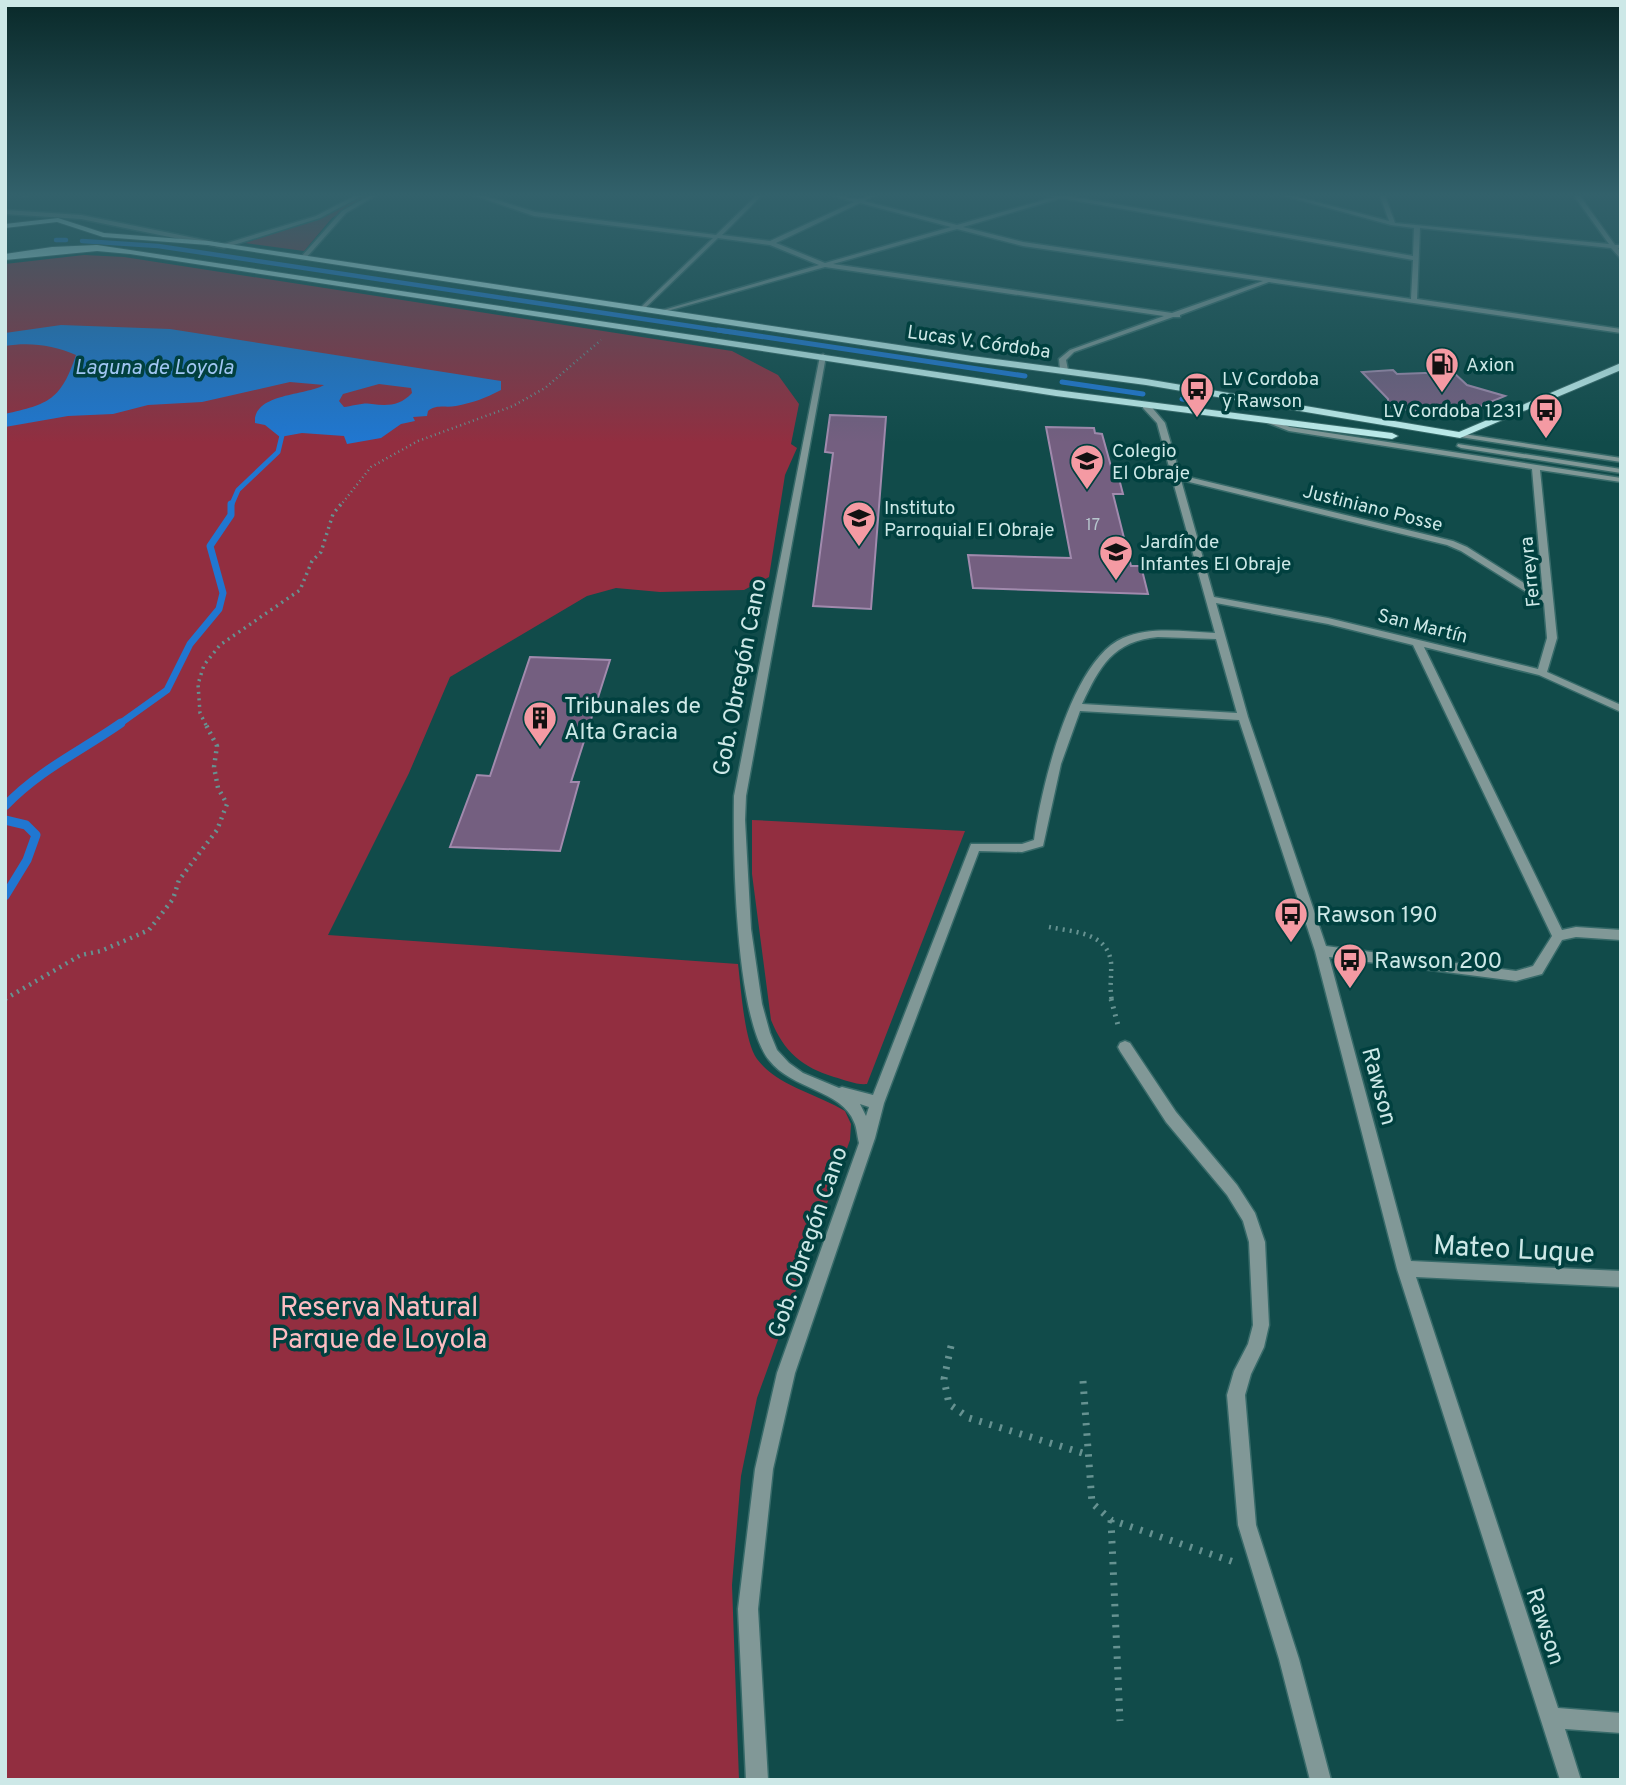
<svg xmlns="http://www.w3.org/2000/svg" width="1626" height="1785" viewBox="0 0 1626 1785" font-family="Overpass,sans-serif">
	<rect width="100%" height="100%" fill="#114b4a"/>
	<path fill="#922e40" d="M369,193H373L332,218L304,251L245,243L323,217Z
		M84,255L124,257L732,351L778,375L799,404L791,444L797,448L785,475L769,577L744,590L660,592L616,588L587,596L450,677L409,773L328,935L738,964C741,987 744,1041 757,1059C777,1086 818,1094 845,1111L851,1124L850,1140L757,1398L741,1476L732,1585L739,1780H5V264Z
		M752,820L965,831L867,1084C856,1085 845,1080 834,1077C802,1067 784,1052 771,1020L752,874Z"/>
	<path fill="#2077d1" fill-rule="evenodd" d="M61,325L170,329L501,381V390C486,398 472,403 456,406C445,408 437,404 428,411L427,416L413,417L415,421L401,424L381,438L347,444L344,436L302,433L280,437L265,425L255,423C253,393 305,396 324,385L290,382L202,402L148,405L113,414L68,416L5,427V414C49,404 61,400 76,355C53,345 30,342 5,346V333ZM379,384L411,388L412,393C400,406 387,406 372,404C365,402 352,406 344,407L339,401L343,394Z"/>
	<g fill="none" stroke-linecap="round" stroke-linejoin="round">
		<path stroke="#2077d1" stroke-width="4.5" d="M56,240H66
			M82,241L158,246L730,332"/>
		<path stroke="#2077d1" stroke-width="5" d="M718,330L1025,376
			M1062,382L1143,394
			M1182,399L1199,401
			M231,506L238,490L278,452L284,427"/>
		<path stroke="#2077d1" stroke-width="7" d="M118,725L167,690L190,644L219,609L223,593L210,546L231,515V504"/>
		<path stroke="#2077d1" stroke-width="9" d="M5,806C39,770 81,751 121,723
			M5,820L26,825L36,835L27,860L5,896"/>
	</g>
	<path fill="#745f80" stroke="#a18aad" stroke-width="2" d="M1393,370L1397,374L1453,372L1467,385L1505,396L1462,414L1444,415L1388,407V399L1362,372Z
		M830,415L886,417L871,609L813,606L833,453L825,452Z
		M1046,427L1094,428L1095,433L1102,434L1112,470L1117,471L1123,494H1113L1131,566H1141L1148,594L973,588L968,555L1071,558Z
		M530,657L610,660L571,782H579L560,851L450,847L477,775L490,776Z"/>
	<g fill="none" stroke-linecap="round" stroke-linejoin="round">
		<g stroke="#376a69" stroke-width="3">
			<path id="minor" d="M28,193H35L23,197V195Z
				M360,193H367L320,218L224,248L81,219L5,214V210L81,215L224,244L316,216Z
				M374,193H380L346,213L305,259H301V257L342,211Z
				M467,193H475L535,212L716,235L759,193H764L722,235L770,241L854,202L825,193C836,193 845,198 856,199C864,200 871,193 879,193L864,201L957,225L1054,197L1037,193L1061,195L1076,193L1068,196L1413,256L1414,228L1391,225L1274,193H1282L1389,221L1379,193H1384L1395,223L1609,244L1572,193H1578L1615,245H1621V249L1618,248L1621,253V259L1611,248L1420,228L1417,299L1621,329V333L1269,282L1180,315V317H1173L1074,352L1066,360L1068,370L1064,372L1060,370L1059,359L1070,350L1164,316L825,267L660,313V311L819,265L770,245L718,238L642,311L640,310V308L713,238L534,216ZM1061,198L1413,260L1411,299L1023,242L963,227ZM860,203L951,227L825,263L776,243ZM957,229L1023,246L1263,281L1172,313L833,264Z
				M823,354L826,356L746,796L745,820L751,929L762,1004L770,1033L777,1050L789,1063L803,1073L839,1088L842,1087L873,1095L971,844H1022L1034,840C1041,789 1071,660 1123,638C1152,626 1185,632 1215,633L1172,478L1170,476L1171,474L1157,423L1143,408V404H1149L1165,423L1180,475L1453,541L1467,547L1543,595L1532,469L1289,431L1260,420L1264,418L1290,427L1621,478V482L1540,470L1557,638L1547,672L1621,705V712L1539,675L1424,647L1562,930L1576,927L1621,930V940L1576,937L1562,940L1542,974L1516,981L1329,957L1411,1261L1621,1271V1287L1416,1277L1558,1708L1621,1713V1733L1565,1729L1581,1780H1560L1397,1269L1315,951L1239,720L1080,711L1061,764L1043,846L1022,852L979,851L884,1103L875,1138L795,1373L773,1469L758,1609L768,1780H746L738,1609L755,1469L777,1373L859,1143C857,1136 857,1128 854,1122C842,1090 792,1090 769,1060C735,1017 733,853 734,796L820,356ZM1181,480L1447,545L1461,551L1544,603L1547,638L1538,669L1328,618L1214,597ZM1216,603L1328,624L1413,645L1552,936L1533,966L1516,971L1326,946L1248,717ZM1158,637L1216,639L1237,713L1082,704C1100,666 1113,641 1158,637ZM860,1104L869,1107L866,1116Z
				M1457,433L1621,458V462L1460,437H1457Z
				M1458,444L1621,469V473L1461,448L1457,446Z
				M1125,1041L1130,1043L1176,1112L1237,1185L1255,1213L1265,1242L1269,1325L1264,1347L1251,1374L1245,1395L1256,1525L1299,1659L1331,1780H1310L1279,1659L1238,1525L1227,1395L1234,1371L1248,1344L1253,1325L1249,1242L1243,1221L1227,1195L1166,1122L1120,1051L1118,1047L1120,1043Z"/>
		</g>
		<g stroke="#376a69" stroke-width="2">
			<path id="major" d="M58,218L104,233L208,241L972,356L1146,379L1459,432L1621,363V370L1460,438L1146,385L972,362L208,245L103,237L57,222L5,228V224Z
				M97,245L1056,390L1392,433L1398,436L1392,439L1056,396L130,254L97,251L5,260V254L52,247Z"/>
		</g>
		<path stroke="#669291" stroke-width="2.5" stroke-dasharray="1 3.5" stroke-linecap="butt" d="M340,506L371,467L418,441L513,406L545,388L601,340"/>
		<path stroke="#669291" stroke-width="3.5" stroke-dasharray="2 4.5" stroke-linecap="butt" d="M206,725L200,713L198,684L204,665L220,645L300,590L312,561L321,552L333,514L341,504"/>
		<path stroke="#669291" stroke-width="4.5" stroke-dasharray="2 5" stroke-linecap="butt" d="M1049,927C1073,932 1107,932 1111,962C1112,975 1109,987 1112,1001
			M5,999L81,955L101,951L149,930L173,899L179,880L217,830L227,804L218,788L214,767L217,746L205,723"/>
		<path stroke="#669291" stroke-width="5" stroke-dasharray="2 6" stroke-linecap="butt" d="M1111,999L1119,1029
			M950,1348L952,1341"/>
		<path stroke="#669291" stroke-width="7" stroke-dasharray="2.5 8" stroke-linecap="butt" d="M951,1346L944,1379L949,1404L969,1418L1089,1455
			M1083,1381L1092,1503L1111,1520L1234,1562
			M1111,1520L1120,1721"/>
		<use href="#minor" fill="#819897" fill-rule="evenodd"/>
		<use href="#major" fill="#bfeeed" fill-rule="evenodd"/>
	</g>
	<linearGradient id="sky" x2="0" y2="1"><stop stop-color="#092929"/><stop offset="0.44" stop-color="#32616b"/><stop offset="1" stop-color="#32616b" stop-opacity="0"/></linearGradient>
	<rect width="1626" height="443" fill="url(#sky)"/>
	<defs>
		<g id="fuel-pin" transform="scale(1.75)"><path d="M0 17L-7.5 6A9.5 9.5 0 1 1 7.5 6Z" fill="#f49aa3" stroke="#01403f"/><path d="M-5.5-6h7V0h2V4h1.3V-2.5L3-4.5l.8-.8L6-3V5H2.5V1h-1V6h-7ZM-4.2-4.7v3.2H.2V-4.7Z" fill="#111"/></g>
		<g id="bus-pin" transform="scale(1.75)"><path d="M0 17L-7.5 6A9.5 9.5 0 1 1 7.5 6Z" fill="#f49aa3" stroke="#01403f"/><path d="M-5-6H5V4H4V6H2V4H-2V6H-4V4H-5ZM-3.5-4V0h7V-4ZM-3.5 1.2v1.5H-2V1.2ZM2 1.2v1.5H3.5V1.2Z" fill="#111"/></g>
		<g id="school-pin" transform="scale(1.75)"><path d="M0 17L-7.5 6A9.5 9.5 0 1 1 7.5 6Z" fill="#f49aa3" stroke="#01403f"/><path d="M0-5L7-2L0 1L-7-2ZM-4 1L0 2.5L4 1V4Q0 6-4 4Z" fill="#111"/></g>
		<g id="building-pin" transform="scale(1.75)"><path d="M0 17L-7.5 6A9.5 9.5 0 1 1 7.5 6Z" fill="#f49aa3" stroke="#01403f"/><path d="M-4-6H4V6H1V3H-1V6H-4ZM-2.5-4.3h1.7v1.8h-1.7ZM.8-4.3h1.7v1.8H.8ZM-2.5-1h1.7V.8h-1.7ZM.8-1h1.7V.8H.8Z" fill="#111"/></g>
	</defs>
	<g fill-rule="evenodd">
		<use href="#fuel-pin" x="1442" y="364"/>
		<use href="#bus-pin" x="1197" y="389"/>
		<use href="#bus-pin" x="1546" y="410"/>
		<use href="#school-pin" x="1087" y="461"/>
		<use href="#school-pin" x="859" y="518"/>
		<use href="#school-pin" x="1116" y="552"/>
		<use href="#building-pin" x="540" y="718"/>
		<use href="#bus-pin" x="1291" y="914"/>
		<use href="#bus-pin" x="1350" y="960"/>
	</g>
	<g text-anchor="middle" stroke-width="7" stroke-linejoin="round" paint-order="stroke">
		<g font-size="16" fill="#b7c6cd">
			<text x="1093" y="530">17</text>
		</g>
		<g font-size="19" fill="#cde8e7" stroke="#01403f">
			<text transform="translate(979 341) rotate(8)" y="7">Lucas V. Córdoba</text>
			<text transform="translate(1373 507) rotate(14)" y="7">Justiniano Posse</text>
			<text transform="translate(1529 572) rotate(-96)" y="7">Ferreyra</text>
			<text transform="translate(1423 625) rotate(14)" y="7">San Martín</text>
		</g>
		<g font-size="19" fill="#cde8e7" stroke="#01403f" text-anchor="start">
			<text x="1466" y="371">Axion</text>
			<text x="1222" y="385">LV Cordoba<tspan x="1222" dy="22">y Rawson</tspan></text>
			<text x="1522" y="417" text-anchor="end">LV Cordoba 1231</text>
			<text x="1112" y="457">Colegio<tspan x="1112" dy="22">El Obraje</tspan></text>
			<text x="884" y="514">Instituto<tspan x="884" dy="22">Parroquial El Obraje</tspan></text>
			<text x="1140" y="548">Jardín de<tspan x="1140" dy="22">Infantes El Obraje</tspan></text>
		</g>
		<g font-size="21" font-style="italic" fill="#a0c5f2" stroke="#01403f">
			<text x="154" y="374">Laguna de Loyola</text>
		</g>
		<g font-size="23" fill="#cde8e7" stroke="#01403f">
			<text transform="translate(739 677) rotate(-79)" y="8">Gob. Obregón Cano</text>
			<text transform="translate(1380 1086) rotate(75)" y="8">Rawson</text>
			<text transform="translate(807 1242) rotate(-71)" y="8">Gob. Obregón Cano</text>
			<text transform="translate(1546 1626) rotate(72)" y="8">Rawson</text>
		</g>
		<g font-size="23" fill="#cde8e7" stroke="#01403f" text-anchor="start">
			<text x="564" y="713">Tribunales de<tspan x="564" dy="26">Alta Gracia</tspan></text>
			<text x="1316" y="922">Rawson 190</text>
			<text x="1374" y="968">Rawson 200</text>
		</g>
		<g font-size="28" fill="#cde8e7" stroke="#01403f">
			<text transform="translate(1514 1248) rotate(3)" y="10">Mateo Luque</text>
		</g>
		<g font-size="28" fill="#febdc2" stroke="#01403f">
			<text x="379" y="1316">Reserva Natural<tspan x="379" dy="32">Parque de Loyola</tspan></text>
		</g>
	</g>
	<rect width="1626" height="1785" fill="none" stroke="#cde8e7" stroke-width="14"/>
</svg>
